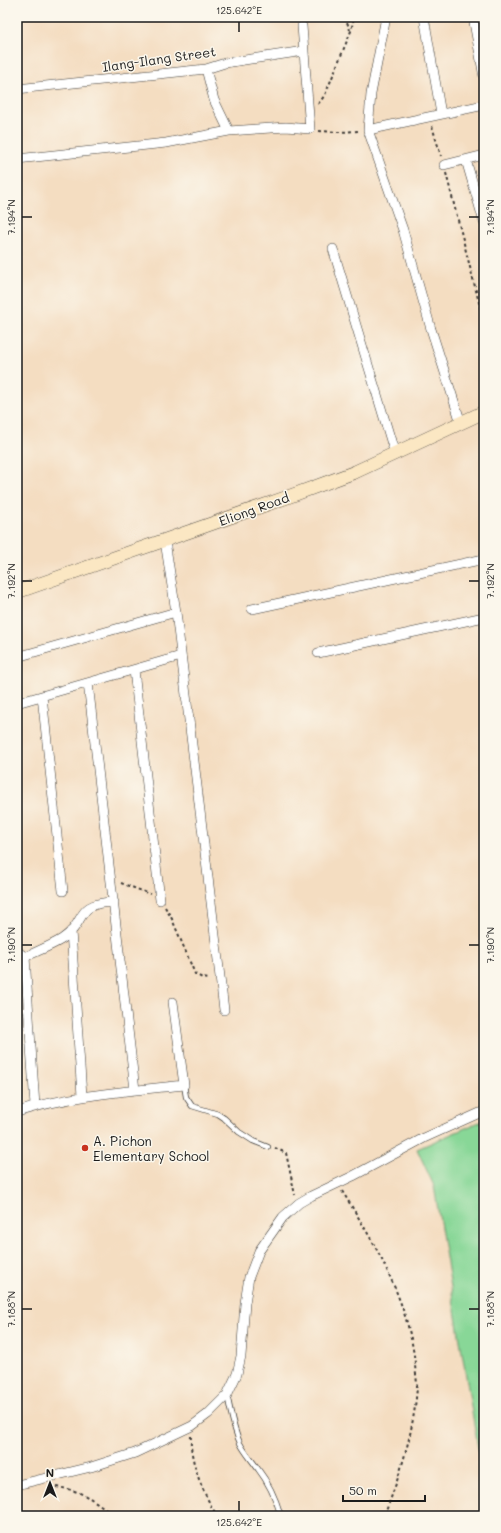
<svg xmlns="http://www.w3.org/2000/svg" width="501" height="1533" viewBox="0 0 501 1533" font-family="Mali,sans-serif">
	<rect width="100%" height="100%" fill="#fbf7ec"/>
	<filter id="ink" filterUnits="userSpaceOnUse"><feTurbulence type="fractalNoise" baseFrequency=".025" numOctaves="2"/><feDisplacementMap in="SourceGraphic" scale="8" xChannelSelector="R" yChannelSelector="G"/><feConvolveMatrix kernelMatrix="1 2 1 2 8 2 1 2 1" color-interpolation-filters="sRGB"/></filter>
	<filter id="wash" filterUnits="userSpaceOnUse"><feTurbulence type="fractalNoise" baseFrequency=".012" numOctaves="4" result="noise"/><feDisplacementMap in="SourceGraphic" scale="16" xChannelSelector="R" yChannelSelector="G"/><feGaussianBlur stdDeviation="0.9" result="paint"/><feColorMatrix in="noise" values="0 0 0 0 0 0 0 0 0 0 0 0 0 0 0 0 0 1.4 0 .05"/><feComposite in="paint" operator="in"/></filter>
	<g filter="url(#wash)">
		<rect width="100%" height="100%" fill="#f4ddc1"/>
		<path fill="#88d797" stroke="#527a5a" d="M484,1120V1483L434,1186L417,1149Z"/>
	</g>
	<g filter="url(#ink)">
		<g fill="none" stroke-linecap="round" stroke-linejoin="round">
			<g stroke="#3c3935" stroke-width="6">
				<path id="service" d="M184,1085L186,1097L192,1106L218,1114L224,1118L239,1132L253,1141L268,1147
					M227,1395C231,1412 233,1428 240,1443C245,1453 252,1460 258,1469C269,1483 276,1499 281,1516"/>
			</g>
			<g stroke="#3c3935" stroke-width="10">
				<path id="minor" d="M386,17L371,94L368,130L403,230L431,329L461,423
					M424,17L441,114
					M473,17L484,77
					M206,69L214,100L229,131
					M17,89L206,69L225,63L304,51
					M368,130L484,105
					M17,159L166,143L229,131L286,127L310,129L302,26
					M466,160L484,222
					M444,165L484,155
					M333,249L395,454
					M165,541L176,612L224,1010
					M252,609L484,559
					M318,653L484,617
					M17,657L176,612
					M134,670L160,900
					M88,683L135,1090
					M42,696L63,891
					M17,703L181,656
					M71,931L82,1096
					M17,951L25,957C37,951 51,946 62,939C88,922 73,903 114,902
					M25,957L35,1106
					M17,1112C71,1095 128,1091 184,1085L173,1002
					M17,1485L91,1467L135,1453L192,1426L208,1414L227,1395L237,1374L241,1356L245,1303L249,1277L259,1251L283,1217L299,1203L311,1196L353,1176L424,1138L484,1111"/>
			</g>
			<g stroke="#3c3935" stroke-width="14">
				<path id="secondary" d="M17,592L285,498L355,472L484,412"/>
			</g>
			<path stroke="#3c3935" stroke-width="2" stroke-dasharray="3 3" stroke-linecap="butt" d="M345,17L350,30
				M318,104L325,95L351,31L354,17
				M432,126L441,156
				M319,131L339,132L358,131
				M446,173L484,322
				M121,883L150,894
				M165,907L172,919L195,974L202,978L210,979
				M275,1148L286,1153L295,1195
				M342,1191C375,1243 408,1300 415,1363C415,1370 417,1379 417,1387C414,1431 400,1476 384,1516
				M191,1436C189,1461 204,1495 217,1516
				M56,1487C82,1490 95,1501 115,1516"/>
			<use href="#service" stroke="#fff" stroke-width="4.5"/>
			<use href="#minor" stroke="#fff" stroke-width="9"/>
			<use href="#secondary" stroke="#fbe7c3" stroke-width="13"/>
		</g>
	</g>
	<path fill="none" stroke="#1c1c1c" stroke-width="1.5" d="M239,22V32M22,217H32M469,217H479M22,581H32M469,581H479M22,945H32M469,945H479M22,1309H32M469,1309H479M239,1501V1511"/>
	<circle fill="#c8321e" stroke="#fbf7ec" stroke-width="1.5" cx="85" cy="1148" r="4"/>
	<g text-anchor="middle" stroke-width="3" stroke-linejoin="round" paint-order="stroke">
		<g font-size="13" fill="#1c1c1c" stroke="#fbf7ec">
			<text transform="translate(159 59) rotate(-8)" y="5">Ilang-Ilang Street</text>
			<text transform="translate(254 509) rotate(-20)" y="5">Eliong Road</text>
		</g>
		<g font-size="13" fill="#1c1c1c" stroke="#fbf7ec" text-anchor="start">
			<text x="93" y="1146">A. Pichon<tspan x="93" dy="15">Elementary School</tspan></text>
		</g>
	</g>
	<rect width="501" height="1533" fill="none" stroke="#fbf7ec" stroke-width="44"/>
	<g transform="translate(50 1483)" stroke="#fbf7ec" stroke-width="3" paint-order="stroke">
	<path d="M0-3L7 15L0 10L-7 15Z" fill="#1c1c1c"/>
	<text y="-6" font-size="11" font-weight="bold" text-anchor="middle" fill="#1c1c1c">N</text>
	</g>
	<path d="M343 1495v6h82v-6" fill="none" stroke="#1c1c1c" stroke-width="2"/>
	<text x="349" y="1495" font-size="12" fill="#1c1c1c" stroke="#fbf7ec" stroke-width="3" paint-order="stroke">50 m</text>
	<rect x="22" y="22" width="457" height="1489" fill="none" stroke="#1c1c1c" stroke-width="1.5"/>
	<g font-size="10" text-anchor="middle" fill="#1c1c1c">
		<text x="239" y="14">125.642°E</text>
		<text transform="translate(11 217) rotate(-90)" y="4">7.194°N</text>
		<text transform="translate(490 217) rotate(-90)" y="4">7.194°N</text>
		<text transform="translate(11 581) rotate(-90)" y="4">7.192°N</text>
		<text transform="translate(490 581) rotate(-90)" y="4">7.192°N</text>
		<text transform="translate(11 945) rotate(-90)" y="4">7.190°N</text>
		<text transform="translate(490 945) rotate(-90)" y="4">7.190°N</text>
		<text transform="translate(11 1309) rotate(-90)" y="4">7.188°N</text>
		<text transform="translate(490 1309) rotate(-90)" y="4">7.188°N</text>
		<text x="239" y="1526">125.642°E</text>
	</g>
</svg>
